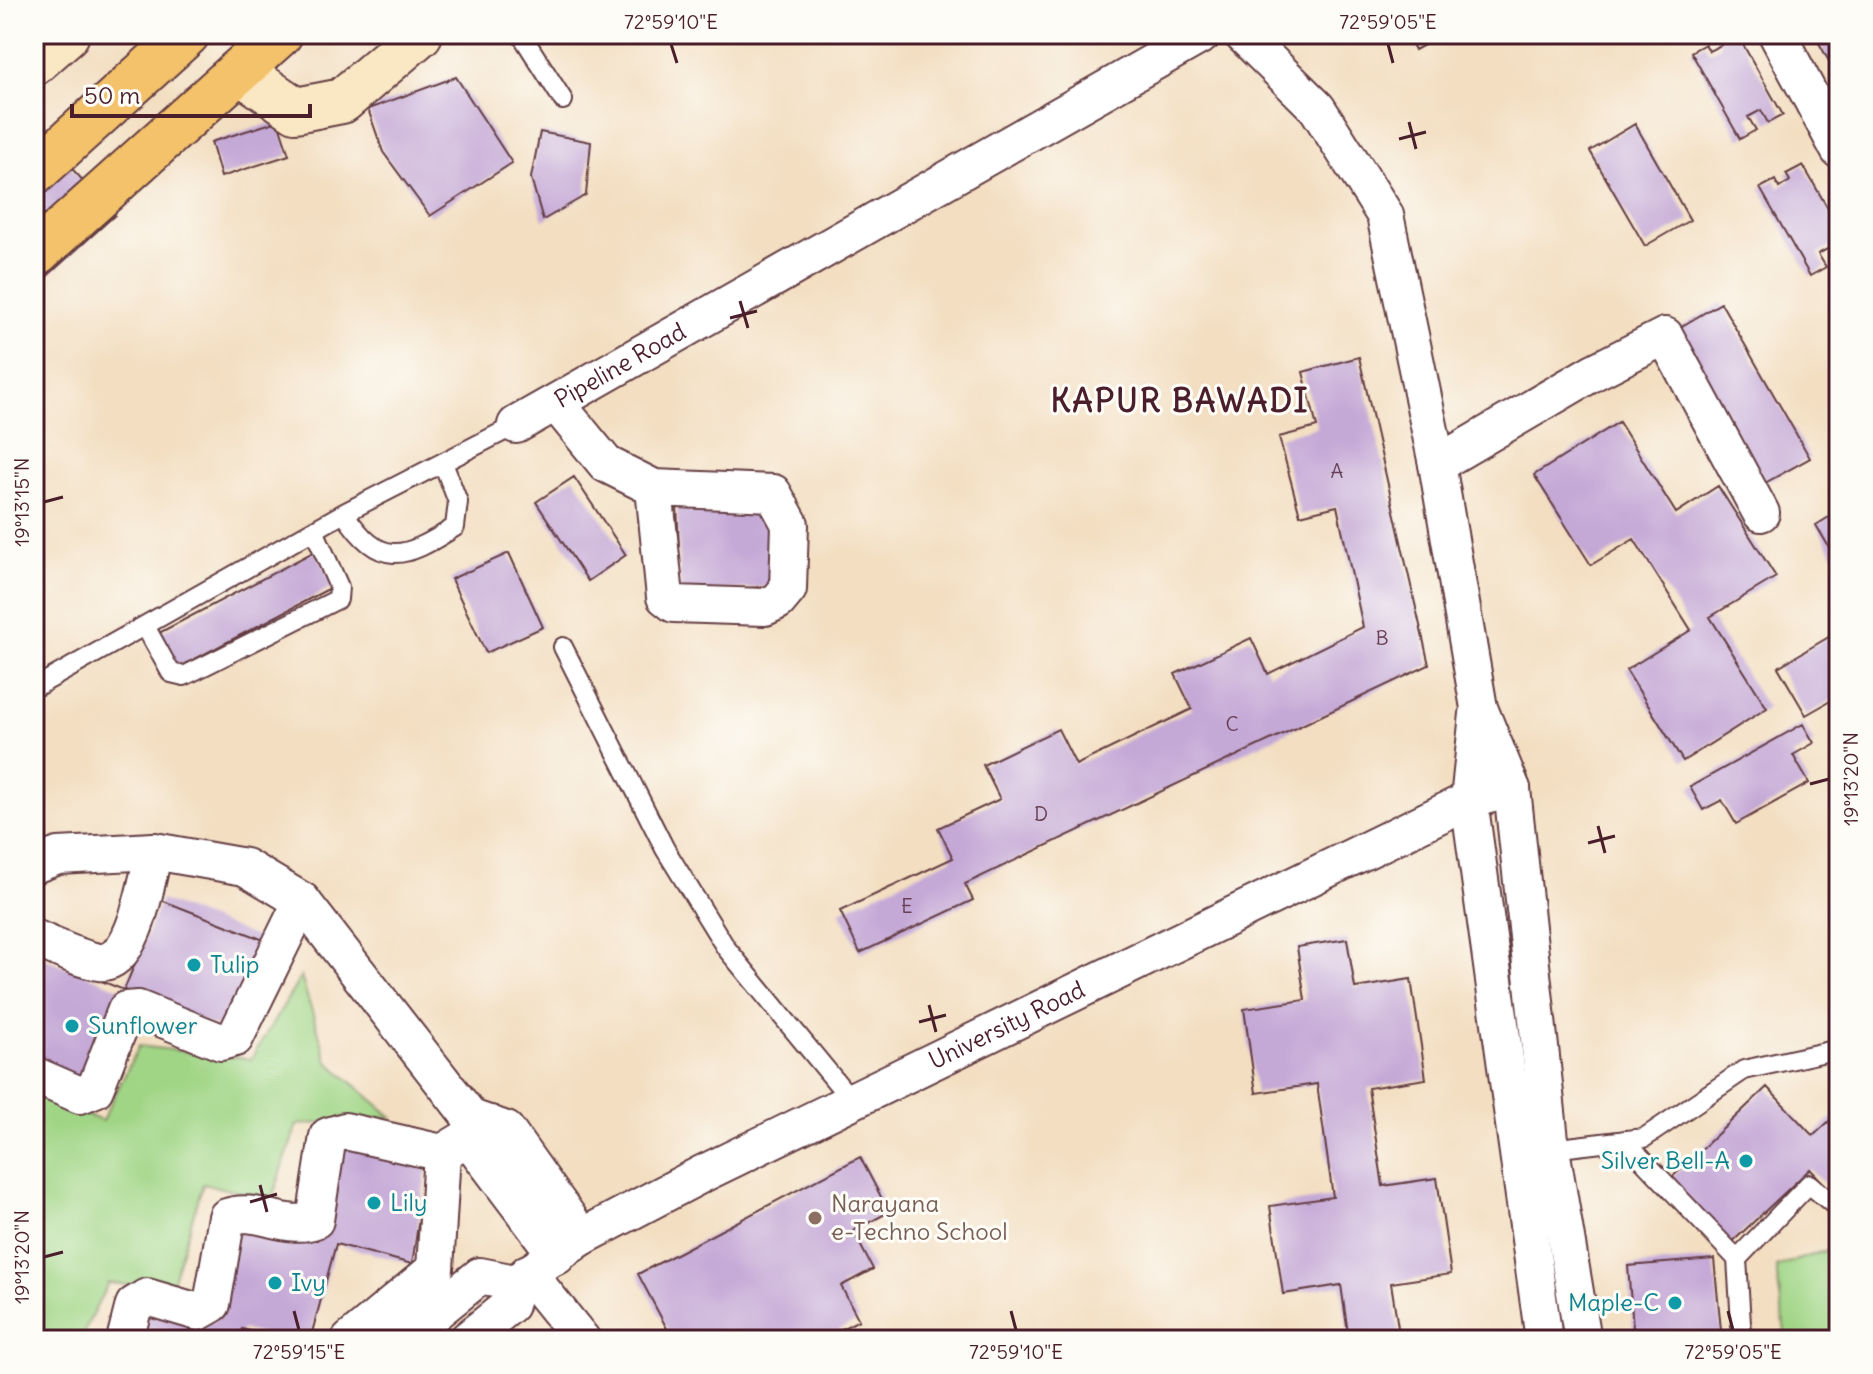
<svg xmlns="http://www.w3.org/2000/svg" width="1873" height="1374" viewBox="0 0 1873 1374" font-family="Delius,sans-serif">
	<rect width="100%" height="100%" fill="#fdfcf7"/>
	<filter id="ink" filterUnits="userSpaceOnUse"><feTurbulence type="fractalNoise" baseFrequency=".0125" numOctaves="2"/><feDisplacementMap in="SourceGraphic" scale="16" xChannelSelector="R" yChannelSelector="G"/><feConvolveMatrix kernelMatrix="1 2 1 2 8 2 1 2 1" color-interpolation-filters="sRGB"/></filter>
	<filter id="wash" filterUnits="userSpaceOnUse"><feTurbulence type="fractalNoise" baseFrequency=".006" numOctaves="4" result="noise"/><feDisplacementMap in="SourceGraphic" scale="32" xChannelSelector="R" yChannelSelector="G"/><feGaussianBlur stdDeviation="1.8" result="paint"/><feColorMatrix in="noise" values="0 0 0 0 0 0 0 0 0 0 0 0 0 0 0 0 0 1.4 0 .05"/><feComposite in="paint" operator="in"/></filter>
	<g filter="url(#wash)">
		<rect width="100%" height="100%" fill="#f3dec1"/>
		<path fill="#a0d585" stroke="#757a58" stroke-width="2" d="M301,977L328,1062L392,1117L297,1125L272,1199L203,1184L170,1289L108,1283L80,1340H34V1095L102,1121L139,1046L251,1059Z
			M1839,1246V1340H1786L1776,1267Z"/>
		<g id="blocks">
			<path fill="#c4a8d6" d="M1407,34H1444L1415,50Z
				M1722,34H1737L1783,115L1768,123L1761,110L1748,117L1756,130L1740,139L1691,52L1705,44L1709,51L1721,45L1716,37Z
				M1814,34H1839V55L1829,61Z
				M456,77L512,163L430,216L383,152L368,109Z
				M278,121L289,155L221,177L211,142Z
				M1635,124L1690,220L1645,246L1590,151Z
				M540,132L591,142L586,195L543,220L531,178Z
				M50,145L115,215L34,288V159Z
				M1803,165L1839,228V262L1831,247L1818,254L1826,267L1810,276L1760,188L1775,180L1779,188L1790,181L1786,174Z
				M1721,303L1810,458L1765,483L1677,329Z
				M1359,357L1429,665L965,884L973,900L860,953L840,911L953,858L938,828L1000,799L983,765L1058,729L1076,765L1192,709L1175,674L1251,638L1268,674L1363,627L1337,506L1300,515L1279,437L1317,427L1303,372Z
				M1619,422L1676,513L1718,486L1776,577L1710,617L1767,708L1683,761L1626,670L1691,630L1634,539L1591,565L1534,475Z
				M574,477L626,555L588,581L536,502Z
				M770,499L774,586L681,594L677,505Z
				M1839,511V564L1816,525Z
				M315,551L334,586L176,669L157,634Z
				M509,553L543,627L486,653L451,579Z
				M1839,631V696L1806,715L1778,667Z
				M1803,724L1814,743L1793,755L1809,783L1736,824L1722,800L1703,810L1690,787Z
				M161,900L264,940L227,1031L124,990Z
				M1347,939L1355,988L1411,979L1426,1079L1368,1088L1383,1186L1437,1178L1451,1274L1391,1283L1400,1340H1349L1341,1285L1283,1294L1270,1206L1333,1197L1317,1084L1256,1093L1244,1009L1305,1000L1297,947Z
				M34,954L124,990L87,1082L34,1061Z
				M1767,1087L1813,1136L1839,1112V1199L1810,1169L1729,1245L1668,1181Z
				M344,1135L427,1167L412,1264L336,1244L310,1340H284L242,1329L239,1340H138L147,1305L214,1322L241,1220L317,1240Z
				M860,1157L889,1212L853,1231L873,1269L841,1286L859,1320L820,1340H673L638,1274Z
				M1714,1259L1722,1340H1634L1628,1266Z"/>
		</g>
	</g>
	<g filter="url(#ink)">
		<use href="#blocks" fill-opacity="0" stroke="#633c42" stroke-width="2"/>
		<g fill="none" stroke-linecap="round" stroke-linejoin="round">
			<g stroke="#633c42" stroke-width="22">
				<path id="lane" d="M521,34L563,100
					M344,513C380,568 403,560 455,527L458,502L443,463
					M145,626L171,673L184,676L338,599L339,587L314,530
					M563,647L665,849L726,948L852,1101
					M34,688L344,513L516,425
					M1624,1140L1737,1259L1742,1340
					M1551,1149L1644,1138L1744,1070L1839,1049
					M1737,1259L1809,1184L1839,1209"/>
			</g>
			<g stroke="#633c42" stroke-width="40">
				<g id="street">
					<path d="M1242,34L1317,108L1385,215L1437,464L1479,708L1512,789L1551,1149L1583,1340"/>
					<path d="M1777,34L1839,150"/>
					<path d="M556,403L606,464L654,488L773,493L790,524L788,589L778,601L765,607L674,604L665,597L654,488"/>
					<path id="s1" d="M516,425L1203,34"/>
					<path d="M1437,464L1594,372L1665,336L1761,513"/>
					<path d="M1478,714L1469,800L1544,1340"/>
					<path d="M34,865L58,856L154,851L245,867L302,901L471,1118L506,1130L582,1237"/>
					<path d="M34,938C54,946 78,959 99,962C135,966 147,877 154,851"/>
					<path d="M34,1075L80,1095L95,1089L126,1010L138,1009L221,1042L235,1038L302,901"/>
					<path d="M471,1118L475,1147L557,1256"/>
					<path d="M528,1273L582,1340"/>
					<path d="M125,1340L134,1305L147,1297L198,1312L212,1304L227,1217C257,1206 285,1231 315,1220L328,1136L345,1131L442,1153L490,1124"/>
					<path d="M350,1340L435,1269L442,1153"/>
					<path d="M401,1340L480,1276L515,1283"/>
					<path id="s2" d="M467,1340L510,1305L515,1283L582,1237L702,1174L1469,800L1512,789"/>
				</g>
			</g>
			<g stroke="#633c42" stroke-width="48">
				<path id="secondary" d="M34,63L67,34
					M239,71L296,110L342,101L420,34"/>
			</g>
			<g stroke="#633c42" stroke-width="48">
				<path id="highway" d="M34,173L187,34
					M34,255L280,34"/>
			</g>
			<use href="#lane" stroke="#fff" stroke-width="18"/>
			<use href="#street" stroke="#fff" stroke-width="36"/>
			<use href="#secondary" stroke="#fae7c3" stroke-width="44"/>
			<use href="#highway" stroke="#f3c26a" stroke-width="44"/>
		</g>
	</g>
	<path fill="none" stroke="#4a1f2b" stroke-width="3" d="M671,44L677,63M1388,44L1393,63M1409,122L1416,149M1399,139L1426,132M740,301L748,328M730,318L757,311M44,502L63,497M1810,784L1829,779M1598,826L1605,853M1588,843L1615,836M929,1005L936,1032M919,1022L946,1015M260,1185L267,1212M250,1202L277,1194M44,1257L63,1252M294,1311L299,1330M1011,1311L1016,1330M1728,1311L1733,1330"/>
	<g fill="#0f9aa8" stroke="#fdfcf7" stroke-width="3">
		<circle cx="194" cy="965" r="8"/>
		<circle cx="72" cy="1026" r="8"/>
		<circle cx="1746" cy="1161" r="8"/>
		<circle cx="374" cy="1203" r="8"/>
		<circle cx="275" cy="1283" r="8"/>
		<circle cx="1675" cy="1303" r="8"/>
	</g>
	<circle fill="#8d6e63" stroke="#fdfcf7" stroke-width="3" cx="815" cy="1218" r="8"/>
	<g text-anchor="middle" stroke-width="6" stroke-linejoin="round" paint-order="stroke">
		<g font-size="20" fill="#684156">
			<text x="1337" y="478">A</text>
			<text x="1382" y="645">B</text>
			<text x="1232" y="731">C</text>
			<text x="1041" y="821">D</text>
			<text x="907" y="913">E</text>
		</g>
		<g font-size="24" fill="#4a1f2b" stroke="#fdfcf7">
			<text dy="8" stroke="none"><textPath href="#s1" startOffset="120">Pipeline Road</textPath></text>
			<text dy="8" stroke="none"><textPath href="#s2" startOffset="634">University Road</textPath></text>
		</g>
		<g font-size="24" fill="#0d838f" stroke="#fdfcf7" text-anchor="start">
			<text x="210" y="973">Tulip</text>
			<text x="88" y="1034">Sunflower</text>
			<text x="1730" y="1169" text-anchor="end">Silver Bell-A</text>
			<text x="390" y="1211">Lily</text>
			<text x="291" y="1291">Ivy</text>
			<text x="1659" y="1311" text-anchor="end">Maple-C</text>
		</g>
		<g font-size="24" fill="#785e54" stroke="#fdfcf7" text-anchor="start">
			<text x="831" y="1212">Narayana<tspan x="831" dy="28">e-Techno School</tspan></text>
		</g>
		<g font-size="32" font-weight="bold" letter-spacing="2" fill="#4a1f2b" stroke="#fdfcf7">
			<text x="1180" y="412">KAPUR BAWADI</text>
		</g>
	</g>
	<rect width="1873" height="1374" fill="none" stroke="#fdfcf7" stroke-width="88"/>
	<path d="M72 104v12h238v-12" fill="none" stroke="#4a1f2b" stroke-width="4"/>
	<text x="84" y="104" font-size="24" fill="#4a1f2b" stroke="#fdfcf7" stroke-width="6" paint-order="stroke">50 m</text>
	<rect x="44" y="44" width="1785" height="1286" fill="none" stroke="#4a1f2b" stroke-width="3"/>
	<g font-size="20" text-anchor="middle" fill="#4a1f2b">
		<text x="671" y="29">72°59'10"E</text>
		<text x="1388" y="29">72°59'05"E</text>
		<text transform="translate(22 502) rotate(-90)" y="7">19°13'15"N</text>
		<text transform="translate(1851 779) rotate(-90)" y="7">19°13'20"N</text>
		<text transform="translate(22 1257) rotate(-90)" y="7">19°13'20"N</text>
		<text x="299" y="1359">72°59'15"E</text>
		<text x="1016" y="1359">72°59'10"E</text>
		<text x="1733" y="1359">72°59'05"E</text>
	</g>
</svg>
